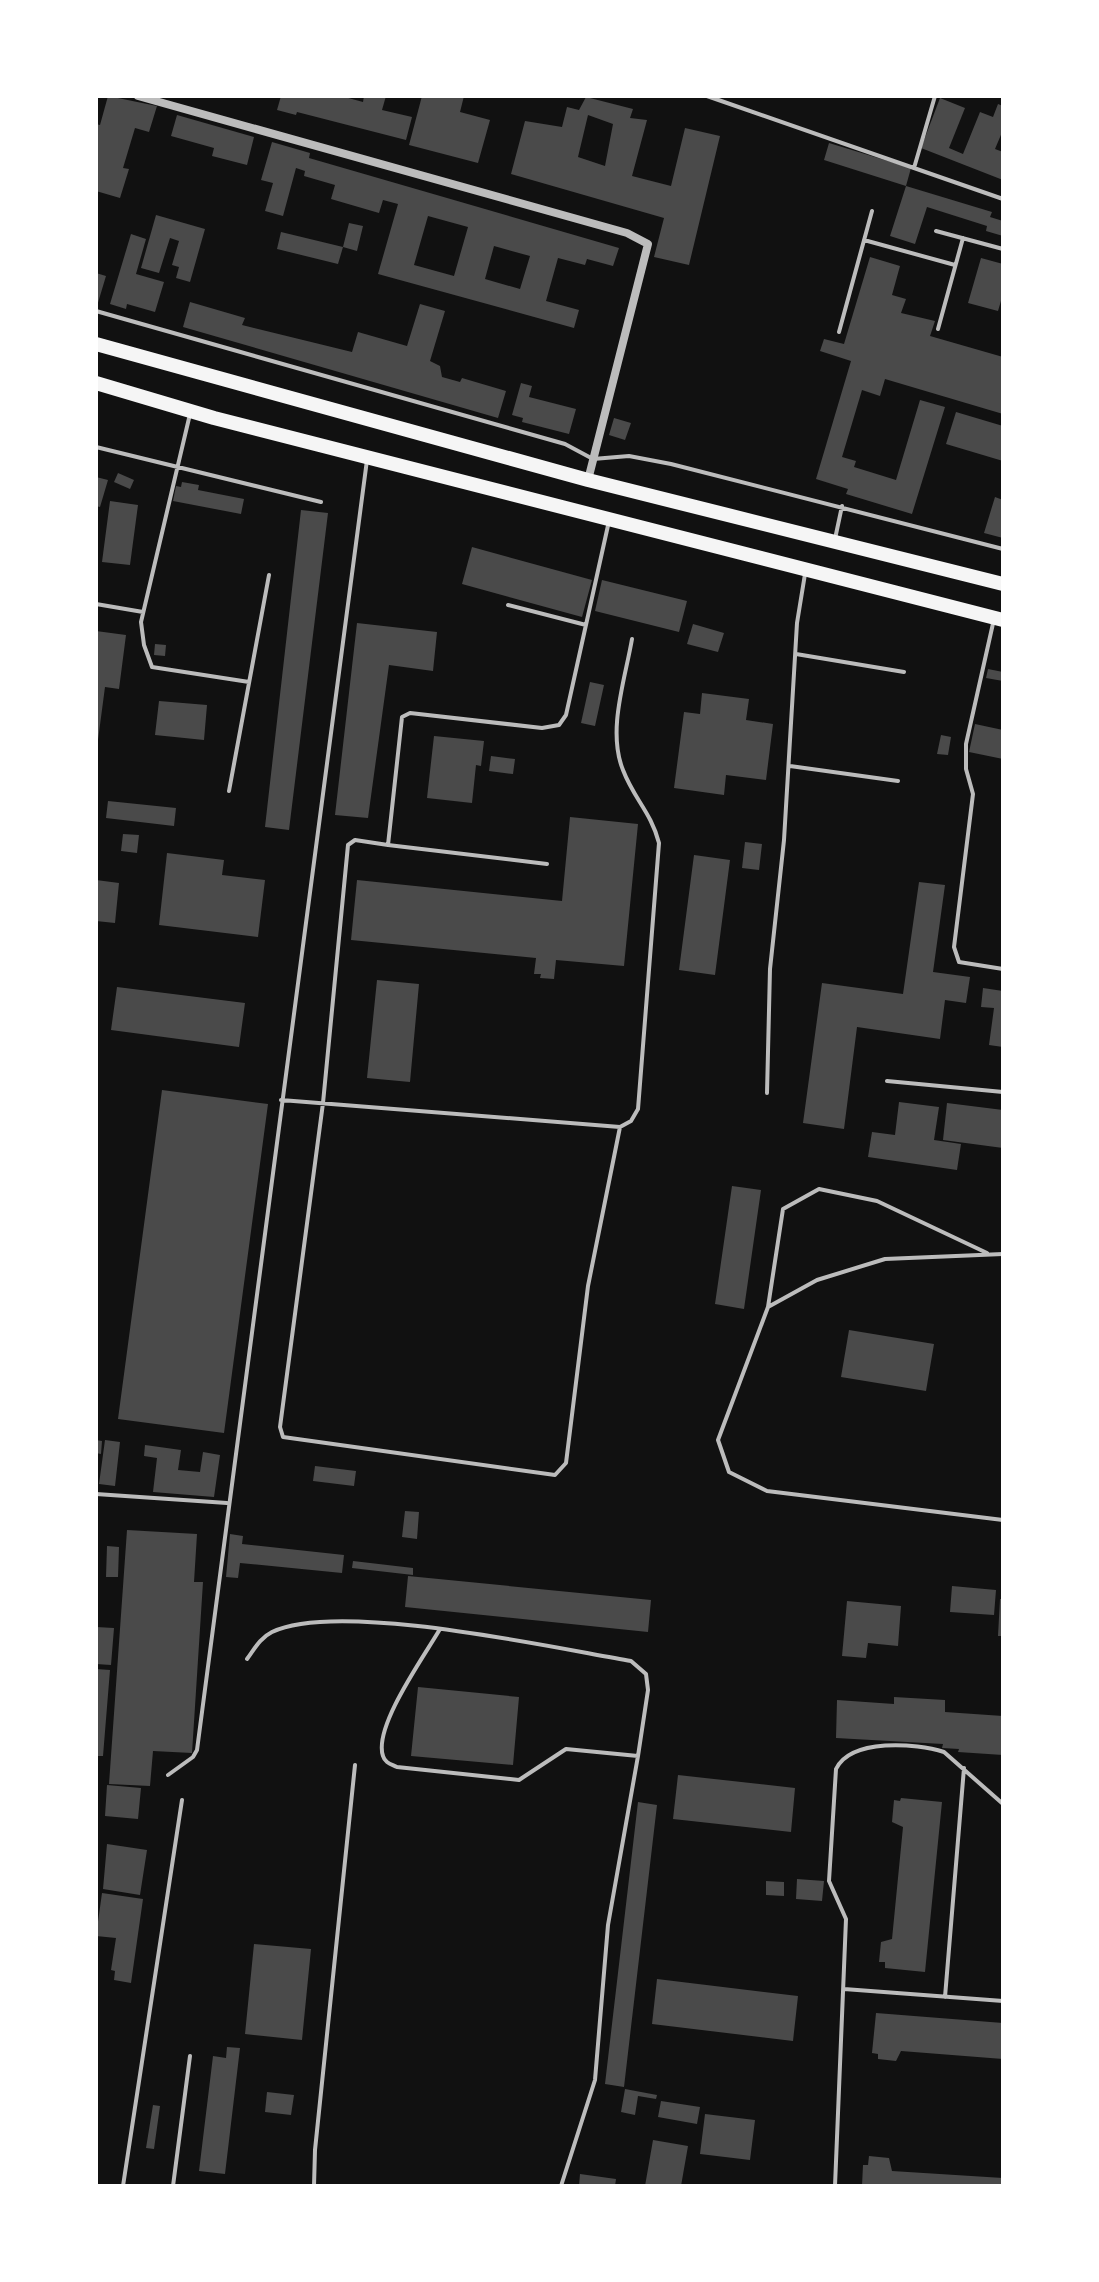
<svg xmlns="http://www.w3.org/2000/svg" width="1099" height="2282" viewBox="0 0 1099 2282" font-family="'Times New Roman',serif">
	<rect width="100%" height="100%" fill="#111"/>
	<path fill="#4a4a4a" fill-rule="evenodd" d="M108,96L157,106L149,132L135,128L123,168L129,169L120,198L96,191V124L100,125Z
		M281,96H341L363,102L364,96H386L382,110L412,117L406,140L297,112L296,115L277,110Z
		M422,96H464L460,112L490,120L478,163L409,145Z
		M586,97L633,109L630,118L647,120L632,176L671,186L685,128L720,136L689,265L654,257L664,218L511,174L525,121L562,127L567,107L579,110ZM588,115L613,124L605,166L578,157Z
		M940,98L965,108L949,148L963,154L980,112L993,117L998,104L1003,106V130L995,149L1003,152V180L921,148Z
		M177,115L254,137L247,165L212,156L214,148L171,136Z
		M272,142L310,153L309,158L619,248L613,266L587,259L585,265L558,258L546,301L579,310L574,328L378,274L398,204L383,200L379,213L331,199L335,185L304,176L305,171L296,168L283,216L265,211L273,183L261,180ZM428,216L468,227L454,276L414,265ZM494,246L530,256L520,289L485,279Z
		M829,143L911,168L906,186L992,212L990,217L1003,221V236L986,231L987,226L927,207L915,244L890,236L906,186L824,160Z
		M156,215L205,229L190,282L176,278L179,267L172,265L179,241L170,238L159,273L141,268Z
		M349,223L363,226L357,251L343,247Z
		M281,232L343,247L338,264L277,249Z
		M131,234L146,239L136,274L164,282L155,312L127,304L126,309L110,304Z
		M870,257L900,266L892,295L906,299L901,313L935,321L930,336L1003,357V414L885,379L880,396L862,390L842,457L856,461L854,467L896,480L920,400L945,407L912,514L846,494L848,489L816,479L851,361L820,351L824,339L844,344Z
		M981,258L1003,264V294L998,311L968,303Z
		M96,273L106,276L97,306H96Z
		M190,302L245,318L242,325L352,352L358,332L407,346L420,304L445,311L430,361L440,366L442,377L460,382L462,378L506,391L498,418L183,327Z
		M521,383L532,386L529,397L576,409L569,434L522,422L523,418L512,415Z
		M956,412L1003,426V461L946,444Z
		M614,418L631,423L625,440L609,435Z
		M118,473L134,480L130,489L114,482Z
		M96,477L108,480L100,507L96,506Z
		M182,482L199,485L198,490L244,499L241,514L173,501L176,486L181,487Z
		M995,497L1003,500V538L984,533Z
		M110,501L138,505L130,565L102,562Z
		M301,510L328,513L289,830L265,827Z
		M472,547L592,580L582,617L462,584Z
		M602,580L687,601L679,632L595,611Z
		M357,623L437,632L433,671L389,665L368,818L335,815Z
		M693,624L724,633L718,652L687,644Z
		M96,631L126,635L119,689L105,687L98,740Z
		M155,644L166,645L165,656L154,655Z
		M988,669L1003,672V681L986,678Z
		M590,682L604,685L595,726L581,723Z
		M702,693L749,699L746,720L773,724L766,780L726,775L724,795L674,788L684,712L700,714Z
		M159,701L207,705L204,740L155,735Z
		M975,724L1003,730V759L969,752Z
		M941,735L951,737L948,755L937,754Z
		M434,736L484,741L481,766L476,765L472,803L427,798Z
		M491,756L515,759L513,774L489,771Z
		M108,801L176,808L174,826L106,818Z
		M570,817L638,824L624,966L556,960L554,979L540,978L541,974H534L536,958L351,940L357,880L562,901Z
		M123,834L139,835L137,853L121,851Z
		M745,842L762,844L759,870L742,868Z
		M167,853L224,860L222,875L265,880L258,937L159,925Z
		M694,855L730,860L715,975L679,970Z
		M96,880L119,883L115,923L96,921Z
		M919,882L945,885L933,972L970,977L966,1003L945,1000L940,1039L857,1027L844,1129L803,1123L822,983L903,994Z
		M377,980L419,984L410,1082L367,1078Z
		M117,987L245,1003L239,1047L111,1030Z
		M983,988L1003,991V1047L989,1045L994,1008L981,1007Z
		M162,1090L268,1104L224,1433L118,1419Z
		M899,1102L939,1107L934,1140L961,1144L957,1170L868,1157L872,1132L895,1135Z
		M947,1103L1003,1110V1148L943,1140Z
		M732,1186L761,1190L744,1309L715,1304Z
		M849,1330L934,1344L926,1391L841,1377Z
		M96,1440L102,1441L101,1454L96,1453Z
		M105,1440L120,1442L115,1486L99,1484Z
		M145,1445L181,1450L178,1470L200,1472L203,1452L220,1455L214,1497L153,1492L157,1458L144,1456Z
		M315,1466L356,1471L354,1486L313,1481Z
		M405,1511L419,1512L417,1539L402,1537Z
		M127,1530L197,1534L194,1582H203L192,1753L153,1751L150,1786L109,1784Z
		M230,1534L243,1536L242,1544L344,1555L342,1573L240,1563L238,1578L226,1577Z
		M107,1546L119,1547L118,1577H106Z
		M353,1561L413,1568V1575L352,1568Z
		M408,1576L651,1600L648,1632L405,1607Z
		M952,1586L996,1590L994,1615L950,1612Z
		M1000,1599H1003V1636H998Z
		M847,1601L901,1606L898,1646L868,1643L866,1658L842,1656Z
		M96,1627L114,1628L111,1665L96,1664Z
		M96,1669L110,1670L103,1756H96Z
		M418,1687L519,1697L513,1765L411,1756Z
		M894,1697L945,1700V1712L1003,1716V1755L958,1752L959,1749L942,1748L943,1744L836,1738L837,1700L894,1704Z
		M678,1775L795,1788L791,1832L673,1819Z
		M107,1785L141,1788L138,1819L105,1816Z
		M901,1798L942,1802L925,1972L885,1968V1962H879L881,1942L892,1939L903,1827L892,1822L894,1800L900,1801Z
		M638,1802L657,1805L624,2087L605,2084Z
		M107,1844L147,1850L140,1895L103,1889Z
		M797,1879L824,1881L822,1901L796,1899Z
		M766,1881L784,1882V1896L766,1895Z
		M102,1893L143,1899L131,1983L114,1980L115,1971L111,1970L116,1938L96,1936Z
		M254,1944L311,1949L302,2040L245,2034Z
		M657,1979L798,1996L793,2041L652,2024Z
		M876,2013L1003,2023V2059L901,2051L896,2061L878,2059V2054L872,2053Z
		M227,2047L240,2048L225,2174L199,2171L213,2056L226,2058Z
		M625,2089L657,2095L656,2099L638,2096L635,2115L621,2112Z
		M267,2092L294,2095L291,2115L265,2112Z
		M661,2101L700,2107L697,2124L658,2117Z
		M153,2105L160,2106L154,2149L146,2148Z
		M705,2114L755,2120L750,2160L700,2154Z
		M653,2140L688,2146L681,2186H645Z
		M869,2156L889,2158L892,2171L1003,2178V2186H862L863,2165H868Z
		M580,2174L616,2179L615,2186H579Z"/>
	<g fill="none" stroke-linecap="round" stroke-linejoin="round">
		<path stroke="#bcbcbc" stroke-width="4" d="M707,96L1003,199
			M914,168L935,96
			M936,231L1003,249
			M864,240L955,265
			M96,311L565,444L593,459L629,456L671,464L1003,549
			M938,329L963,238
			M839,332L872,211
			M190,414L141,622L144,645L152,667L249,682
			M96,447L321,502
			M609,521L566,715L559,725L542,728L410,713L402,717L388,845L355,840L348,845L323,1103L280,1427L283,1437L555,1475L566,1463L588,1286L620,1127
			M835,539L842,506
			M96,604L143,612
			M508,605L586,625
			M994,619L966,744V769L973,794L954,947L959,962L1003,969
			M796,654L904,672
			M790,766L898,781
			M229,791L269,575
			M388,845L547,864
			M887,1081L1003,1092
			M767,1093L770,969L784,840L797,623L805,574
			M281,1100L620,1127L631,1121L638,1109L659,843C651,812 634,799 623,770C607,731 625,680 632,639
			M1003,1254L885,1259L817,1280L768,1307L718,1440L729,1472L767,1491L1003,1520
			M768,1307L783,1209L819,1189L877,1201L987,1253
			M96,1494L227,1503
			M440,1629C425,1655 373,1727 383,1756C385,1763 391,1764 397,1767L519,1780L566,1749L638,1756
			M247,1659C255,1648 260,1638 272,1632C338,1600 554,1648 631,1661L646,1674L648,1690L638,1756L608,1925L595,2080L561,2186
			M168,1775L193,1757L197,1750L367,460
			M844,1989L1003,2001
			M945,1997L964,1768
			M123,2186L182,1800
			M173,2186L190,2056
			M314,2186L315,2150L355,1765
			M835,2186L846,1919L829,1881L836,1769C851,1738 916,1743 944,1752L1003,1804"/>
		<path stroke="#bcbcbc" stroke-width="8" d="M138,96L627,233L648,244L588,480"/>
		<path stroke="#f5f5f5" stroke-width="14" d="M96,344L588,480L1003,584
			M96,383L214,418L1003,620"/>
	</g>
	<rect width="1099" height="2282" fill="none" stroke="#ffffff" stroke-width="196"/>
</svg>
